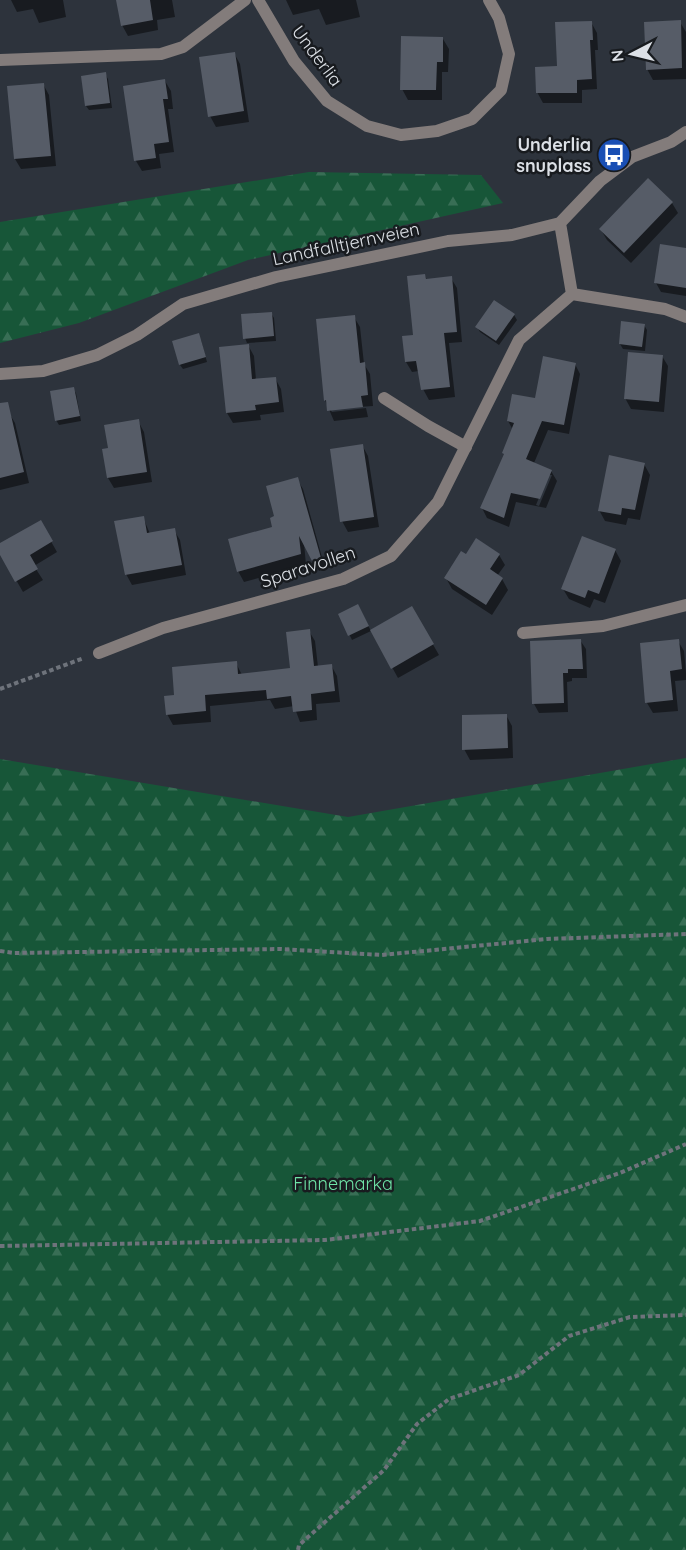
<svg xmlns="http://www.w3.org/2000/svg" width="686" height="1550" viewBox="0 0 686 1550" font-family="Quicksand,sans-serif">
	<defs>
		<pattern id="forest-firs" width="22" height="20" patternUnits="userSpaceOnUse" patternTransform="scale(1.5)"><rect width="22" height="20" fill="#175638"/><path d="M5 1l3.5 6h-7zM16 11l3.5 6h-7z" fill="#386e55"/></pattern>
	</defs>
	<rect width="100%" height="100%" fill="#2d333c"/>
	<path fill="url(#forest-firs)" d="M309,172L481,175L503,203L248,260L79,323L0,343V222Z
		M686,758V1550H0V759L348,817Z"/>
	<path fill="#0007" fill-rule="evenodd" d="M11,0H63L66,17L39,23L33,9L17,12Z
		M118,0H172L175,17L157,20L158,30L128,36L122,25Z
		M286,0H356L360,17L326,25L319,9L293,15Z
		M591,22L597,33L598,50H595L597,89L582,90V103H543L537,92L559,67Z
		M680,22L686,32V79L653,80L647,69Z
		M443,39L449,49L448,72H442V100H408L402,89Z
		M234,53L240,64L249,122L216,127L210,116Z
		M105,74L108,79L112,108L89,110L86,106Z
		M165,81L171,91L173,109H168L174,152L159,154L161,168L142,171L136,161L125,87Z
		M43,84L49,95L56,166L21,169L15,159Z
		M672,203L678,213L631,263L607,240L601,230Z
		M686,249V296L661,292L656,283Z
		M425,276L427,280L451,278L457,288L462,342L449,343L455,397L429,400L423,389L419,371L412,372L406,362L415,336Z
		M271,313L274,318L276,341L247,343L245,338Z
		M514,315L517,320L499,345L480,332L477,327Z
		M354,317L360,327L364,364L370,374L373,406L330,409L332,412L366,408L368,417L334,421L325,400Z
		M644,325L647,330L645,351L623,349L620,344Z
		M201,340L207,362L183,369L180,365Z
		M248,345L254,356L256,380L275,378L281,389L284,412L260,415L261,420L233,423L227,413Z
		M662,356L668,366L664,412L631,409L625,398Z
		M575,364L580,374L569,434L548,430L534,463L551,471L557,481L546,508L516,502L509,527L487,518L482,508L505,455L513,430L508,421L536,400ZM548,475H552L539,506L536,505Z
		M73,389L76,393L81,421L59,425L56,420Z
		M9,413L15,423L29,483L0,490V415Z
		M138,421L144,432L152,482L114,488L108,478Z
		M362,445L368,456L379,527L348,532L342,521Z
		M644,464L650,475L640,520L628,518L626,525L605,521L599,510Z
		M297,479L303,489L325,568L319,571L304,543L306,565L244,582L238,571L274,528L276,518Z
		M143,517L150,534L174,530L180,540L186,575L132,585L126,574Z
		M40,522L57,552L34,566L43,580L23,592L0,552V545Z
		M615,550L621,561L605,603L594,599L590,608L569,599L563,589Z
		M499,555L505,565L497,576L502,579L508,590L492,615L452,589L446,578L466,556Z
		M358,606L371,631L352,640L340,615Z
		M412,608L439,655L398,678L372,631Z
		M309,631L315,641L318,667L331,665L337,676L340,702L316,704L317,720L300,722L294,706L275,709L270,700L210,706L211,722L173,725L167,714L176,696L236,663L242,675L292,670Z
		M580,640L586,649L587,678H572V681L567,682L568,712L539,713L534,704Z
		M678,641L684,651L686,673V680L675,681L678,711L653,713L647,703Z
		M506,715L512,726L513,758L470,760L464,749Z"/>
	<path fill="#565c67" d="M116,0H150L153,20L121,26Z
		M681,20L682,68L646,70L644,22Z
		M592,21L593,40H590L592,79L577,80V93H536L535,67L557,66L555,22Z
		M401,36L443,37V62H437L436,90H400Z
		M235,52L244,111L208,117L199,57Z
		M106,72L110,103L85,106L81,76Z
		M165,79L168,99H163L169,142L154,144L156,158L134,161L123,86Z
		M44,83L51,156L14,159L7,86Z
		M648,178L673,202L624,253L599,229Z
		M660,244L686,248V288L654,283Z
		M425,274L426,279L452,276L457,332L444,333L450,387L421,390L416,361L405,362L402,336L413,335L407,276Z
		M494,300L515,314L496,341L475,327Z
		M272,312L274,336L243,339L241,314Z
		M355,315L360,363L365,362L368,395L361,396L363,407L327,411L326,400L324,401L316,319Z
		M621,321L645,324L642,347L619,344Z
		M199,333L206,357L179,365L172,341Z
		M249,344L252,379L276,377L279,402L255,405L256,410L226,413L219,347Z
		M628,352L663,355L659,402L624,399Z
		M543,356L576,363L564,425L542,421L526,459L552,470L540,499L511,493L504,518L480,508L504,454L502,453L514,423L507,421L512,394L535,398Z
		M74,387L80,416L55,421L50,391Z
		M8,402L24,472L0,478V403Z
		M139,419L147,472L107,478L102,449L108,448L104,425Z
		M363,444L374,517L340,522L330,449Z
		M609,455L645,463L635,510L622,508L621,515L598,511Z
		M298,477L321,558L312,561L299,536L301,554L237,572L228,539L272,527L270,518L274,516L266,486Z
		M144,516L147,533L175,528L182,565L125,575L114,521Z
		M41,520L53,541L30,555L38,569L15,582L0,555V543Z
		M582,536L616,549L599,594L588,590L585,598L561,589Z
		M476,538L500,554L490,569L503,578L486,605L444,578L461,551L466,554Z
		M358,604L369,626L348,636L338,614Z
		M412,606L434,644L391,669L370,630Z
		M310,629L314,666L332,664L335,691L311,694L312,710L293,712L291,696L267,699L266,690L205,695L206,711L166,715L164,696L174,695L172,667L237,661L238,674L290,668L286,632Z
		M581,639L583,669H568V673H563L564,703L532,704L530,641Z
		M679,639L682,669L670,671L673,700L645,703L640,643Z
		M507,714L508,748L462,750V715Z"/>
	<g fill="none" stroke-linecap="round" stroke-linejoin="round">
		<path stroke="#6e737b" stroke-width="4" stroke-dasharray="4.5 3" stroke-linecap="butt" d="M0,689L84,658
			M0,951L14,953L280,949L382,955L547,939L686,934
			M0,1246L325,1240L480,1221L620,1173L686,1144
			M298,1550L299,1545L384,1470L417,1424L449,1399L519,1375L569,1336L630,1317L686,1315"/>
		<path stroke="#837c7b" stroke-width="12" d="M384,398L428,426L466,447
			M523,633L603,626L686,605"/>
		<path stroke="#837c7b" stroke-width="12" d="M258,0L294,61L327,101L367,126L401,135L437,131L472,119L501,90L509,54L499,18L489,0
			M0,60L161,54L183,47L245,0
			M560,223L572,294
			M0,374L43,371L97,355L137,335L183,304L276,277L448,241L512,235L560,223L600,181L632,157L671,142L686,132
			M99,653L163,628L343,579L391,556L438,502L519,340L572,294L665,309L686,317"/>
	</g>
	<defs>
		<g id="bus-disc" transform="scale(1.725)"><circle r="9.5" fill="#1a4fb4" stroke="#181b1f"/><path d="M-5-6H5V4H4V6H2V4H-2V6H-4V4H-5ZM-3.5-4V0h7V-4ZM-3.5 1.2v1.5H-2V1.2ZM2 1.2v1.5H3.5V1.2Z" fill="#fff"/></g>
	</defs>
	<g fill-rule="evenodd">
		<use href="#bus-disc" x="614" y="155"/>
	</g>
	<g text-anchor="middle" stroke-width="5" stroke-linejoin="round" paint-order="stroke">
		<g font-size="18" fill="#dce0e6" stroke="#181b1f">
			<text transform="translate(317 56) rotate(53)" y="6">Underlia</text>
			<text transform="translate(346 244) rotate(-12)" y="6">Landfalltjernveien</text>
			<text transform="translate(308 567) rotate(-18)" y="6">Sparavollen</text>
		</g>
		<g font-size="18" font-weight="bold" fill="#dce0e6" stroke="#181b1f" text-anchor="end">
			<text x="591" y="151">Underlia<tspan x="591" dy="21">snuplass</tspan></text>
		</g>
		<g font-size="18" fill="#6ee4a7" stroke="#181b1f">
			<text x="343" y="1190">Finnemarka</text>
		</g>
	</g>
	<g transform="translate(632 54) rotate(263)" stroke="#181b1f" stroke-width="4.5" paint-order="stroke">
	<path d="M0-4.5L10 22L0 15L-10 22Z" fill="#dce0e6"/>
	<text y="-9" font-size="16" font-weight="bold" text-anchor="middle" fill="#dce0e6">N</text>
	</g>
</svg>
